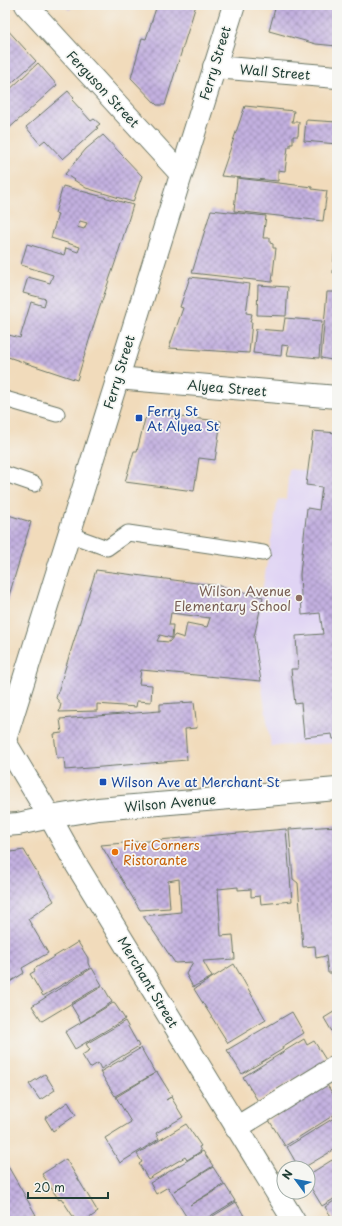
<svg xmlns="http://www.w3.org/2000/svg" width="342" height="1226" viewBox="0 0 342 1226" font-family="'Playpen Sans',sans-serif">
	<defs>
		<pattern id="building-cross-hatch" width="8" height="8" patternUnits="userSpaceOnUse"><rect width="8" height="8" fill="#c3b0e0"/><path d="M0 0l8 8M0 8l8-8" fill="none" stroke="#9e90b6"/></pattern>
	</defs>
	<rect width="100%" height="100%" fill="#f6f6f2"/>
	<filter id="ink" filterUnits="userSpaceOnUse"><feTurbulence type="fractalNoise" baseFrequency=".025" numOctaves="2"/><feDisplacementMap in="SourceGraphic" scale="8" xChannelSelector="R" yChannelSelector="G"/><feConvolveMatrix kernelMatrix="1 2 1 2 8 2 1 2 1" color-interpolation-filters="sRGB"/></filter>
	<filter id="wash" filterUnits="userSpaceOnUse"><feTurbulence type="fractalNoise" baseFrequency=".012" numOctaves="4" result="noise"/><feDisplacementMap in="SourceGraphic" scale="16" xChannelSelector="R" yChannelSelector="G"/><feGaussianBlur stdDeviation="0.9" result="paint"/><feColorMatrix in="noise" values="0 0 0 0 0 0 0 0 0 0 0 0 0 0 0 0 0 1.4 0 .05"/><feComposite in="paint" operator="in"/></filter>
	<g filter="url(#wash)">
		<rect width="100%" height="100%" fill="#f1dbbb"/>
		<path fill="#e0d4f4" d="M337,434V743L271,746L254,637L278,500L286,499L289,469L308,471Z"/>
		<g id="blocks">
			<path fill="url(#building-cross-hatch)" fill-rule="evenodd" d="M64,5H74L69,10Z
				M157,5H196L165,105H157L131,78L142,38L146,39Z
				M276,5H337V46L316,44L269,31Z
				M5,27L36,61L5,89Z
				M38,63L57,85L5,132V94Z
				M68,91L74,98L72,100L91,121L94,119L100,124L96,127L98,128L63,159L45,140L40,144L26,127Z
				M245,106L294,111L292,122H299L298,136H293V144H290V147H288L285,171L278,170V181L221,176Z
				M306,120L337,122V144L304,141Z
				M103,135L142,176L133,202L86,188L65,174L86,149Z
				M237,178L312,187V189L327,191L323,221L234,211Z
				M63,186L133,205L115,263L95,321L77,380L5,356V334L20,338L31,302L44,306L46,299L23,293L28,277L50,283L53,275L21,265L27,244L64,255L66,248L78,252L80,247L51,238L58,214L55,213ZM80,221L87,223L84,229L77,227Z
				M211,210L266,216L263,238H270V243L273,244V248H276L272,282L192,273Z
				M336,229H337V273H333Z
				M190,277L250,284L246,313L252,314L250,322H252L249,353L169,348L183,308L180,307Z
				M258,285L288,287L286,316L257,315Z
				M327,292H337V361L321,358Z
				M285,318L322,321L319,358L287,355L289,346L282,345L281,356L253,353L256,329L283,331Z
				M150,414L221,421L215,460L199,458L194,491L125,482L134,451H137L145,419Z
				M313,431L337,433V739H333L332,734L304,737L301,703L295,704L291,669H298L296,636L323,634L320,613L302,615L300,574L307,508L319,510L322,487L306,485Z
				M5,514L31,522L5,609Z
				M96,570L220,586L263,597L254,637L261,681L141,670L139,684L152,685L151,702L137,701L136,707L97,704V711L59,712L61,704L56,698ZM171,613L210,618L207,627L187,623L184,638L175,635L169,642L157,641L160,635L172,638L173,625H169Z
				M194,702L197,728L185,729L187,760L65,770L64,758H57L54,734L62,733L60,719L160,711V704Z
				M337,826V991L336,992L332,973H328L326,956L316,958L315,946L303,947L298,883L293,879L289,829Z
				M286,829L292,901L261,904L260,896L251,897V889L238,890V887L218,889L221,936L233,935L235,959L203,961L212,977L193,987L186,974L193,962L175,963L143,916L181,912L179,879L168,881L170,908L140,910L101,845Z
				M24,850L54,901L28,919L48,953L22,968L24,973L5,985V853Z
				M78,942L88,958V963L90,968L43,996L30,974L35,971L34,969Z
				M234,964L266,1020L228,1043L194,989Z
				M92,968L102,985L42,1021L32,1006Z
				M103,986L112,1002L81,1022L71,1005Z
				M113,1003L115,1004L125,1019L75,1049L65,1032Z
				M337,1010V1040L324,1018Z
				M292,1012L304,1033L282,1047L283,1049L242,1074L227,1050Z
				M125,1021L139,1046L101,1069L98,1063L90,1068L82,1055L90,1050L86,1044Z
				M304,1039L307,1045L314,1041L326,1060L258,1101L243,1077Z
				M141,1048L155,1073L115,1096L100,1072Z
				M157,1072L172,1096L166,1100L171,1097L183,1117L156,1133L159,1139L120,1163L105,1138L131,1122L116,1097Z
				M45,1074L55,1090L40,1100L29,1084Z
				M327,1085L337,1100V1113L285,1146L269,1120Z
				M68,1102L76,1115L53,1131L45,1118Z
				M337,1116V1148L303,1168H299L287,1147Z
				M186,1124L201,1146L199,1147L201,1151L187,1160L185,1157L148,1179L139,1164L142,1162L137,1154Z
				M203,1151L213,1166L174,1191L213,1167L224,1184L190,1205L225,1185L235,1201L202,1221H189L168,1187L156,1194L150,1183Z
				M66,1159L98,1212L85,1221H76L61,1198L59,1200L42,1174Z
				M332,1160L337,1167V1197L322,1206L308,1183V1175Z
				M5,1161L36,1215L26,1220V1221H5Z
				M337,1199V1221H334L325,1207Z
				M236,1202L247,1221H205Z"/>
		</g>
	</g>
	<g filter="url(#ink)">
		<use href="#blocks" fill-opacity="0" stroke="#687463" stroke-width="1"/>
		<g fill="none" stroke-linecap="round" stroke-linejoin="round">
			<g stroke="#687463" stroke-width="17">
				<path id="service" d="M5,399L57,414
					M5,474L34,484
					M68,534L107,548L128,533L263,553"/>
			</g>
			<g stroke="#687463" stroke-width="24">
				<path id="minor" d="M26,5L181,174
					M214,67L337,77
					M117,378L337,397
					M50,817L76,864L294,1221
					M236,1128L337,1066"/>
			</g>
			<g stroke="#687463" stroke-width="24">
				<path id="tertiary" d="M5,740L234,5"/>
			</g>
			<g stroke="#687463" stroke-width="24">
				<path id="secondary" d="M5,742L50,817
					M5,825L18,824L50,817L98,809L337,789"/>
			</g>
			<use href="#service" stroke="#fff" stroke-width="15"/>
			<use href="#minor" stroke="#fff" stroke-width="22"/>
			<use href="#tertiary" stroke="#fff" stroke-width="22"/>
			<use href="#secondary" stroke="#fff" stroke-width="22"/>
		</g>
	</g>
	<g fill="#1a4fb4" stroke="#f6f6f2" stroke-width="1.5">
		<rect x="135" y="414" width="8" height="8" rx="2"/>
		<rect x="99" y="778" width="8" height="8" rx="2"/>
	</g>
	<circle fill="#8d6e63" stroke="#f6f6f2" stroke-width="1.5" cx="299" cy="598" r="4"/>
	<circle fill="#e8710a" stroke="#f6f6f2" stroke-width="1.5" cx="115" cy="852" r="4"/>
	<g text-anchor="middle" stroke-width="3.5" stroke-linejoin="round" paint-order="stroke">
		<g font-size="13" fill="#1f3d34" stroke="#f6f6f2">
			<text transform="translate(215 63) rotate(-73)" y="5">Ferry Street</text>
			<text transform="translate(275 72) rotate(5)" y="5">Wall Street</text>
			<text transform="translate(103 89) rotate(47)" y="5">Ferguson Street</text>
			<text transform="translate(119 372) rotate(-73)" y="5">Ferry Street</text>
			<text transform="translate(227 388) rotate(5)" y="5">Alyea Street</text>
			<text transform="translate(170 803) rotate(-5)" y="5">Wilson Avenue</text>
			<text transform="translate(148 982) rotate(59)" y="5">Merchant Street</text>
		</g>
		<g font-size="13" fill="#164399" stroke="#f6f6f2" text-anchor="start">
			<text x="147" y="416">Ferry St<tspan x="147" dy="15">At Alyea St</tspan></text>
			<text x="111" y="787">Wilson Ave at Merchant St</text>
		</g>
		<g font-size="13" fill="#785e54" stroke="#f6f6f2" text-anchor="end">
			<text x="291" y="596">Wilson Avenue<tspan x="291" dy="15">Elementary School</tspan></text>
		</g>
		<g font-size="13" fill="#c56008" stroke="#f6f6f2" text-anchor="start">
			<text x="123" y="850">Five Corners<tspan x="123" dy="15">Ristorante</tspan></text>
		</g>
	</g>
	<rect width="342" height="1226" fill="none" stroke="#f6f6f2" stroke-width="20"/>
	<g transform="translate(296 1180) rotate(302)"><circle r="19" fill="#f6f6f2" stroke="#a0aca6"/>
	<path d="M0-3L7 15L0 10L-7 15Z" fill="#1f6fb2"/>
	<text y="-6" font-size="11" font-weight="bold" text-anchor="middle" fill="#1f3d34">N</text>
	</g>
	<path d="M28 1192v6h80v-6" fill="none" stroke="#1f3d34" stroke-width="2"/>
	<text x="34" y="1192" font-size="12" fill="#1f3d34" stroke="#f6f6f2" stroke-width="3" paint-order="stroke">20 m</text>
</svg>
